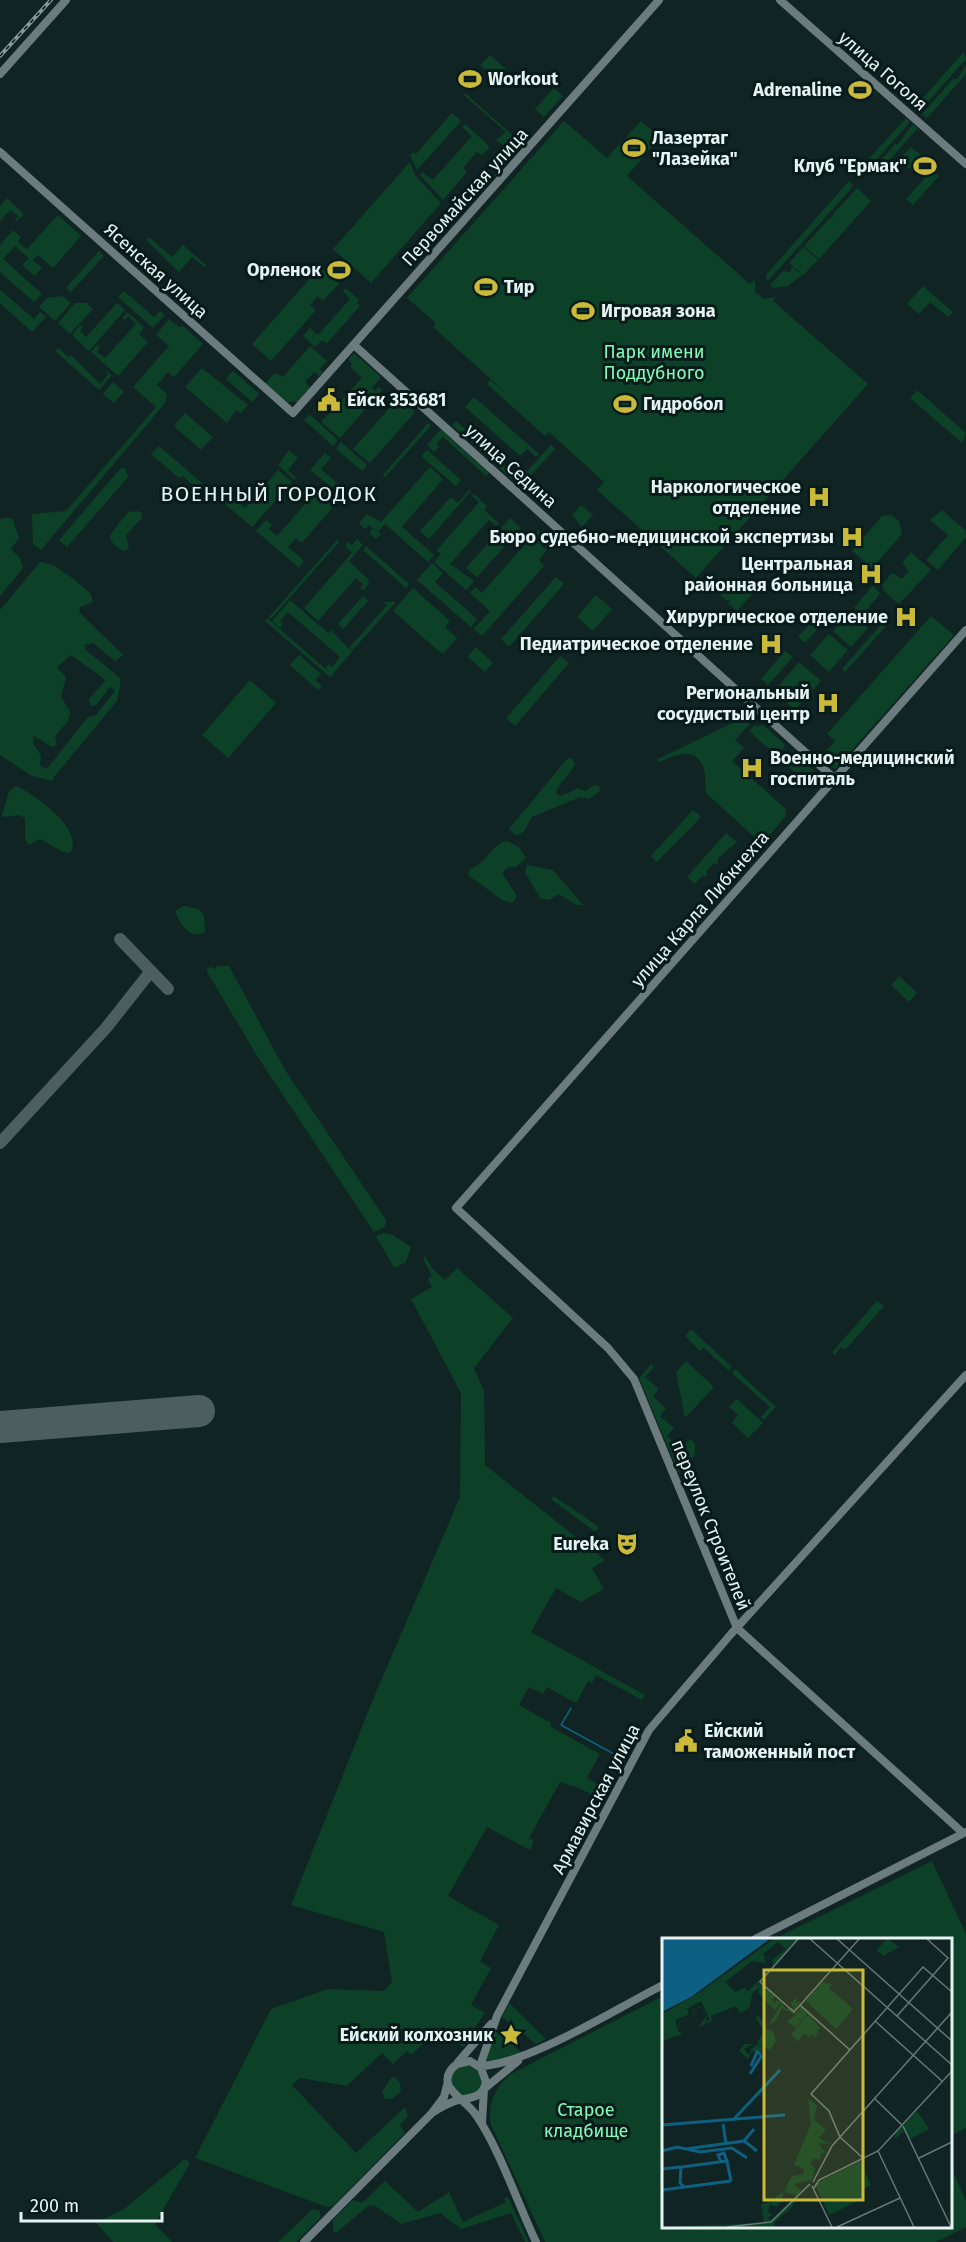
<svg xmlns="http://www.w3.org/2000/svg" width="966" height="2242" viewBox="0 0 966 2242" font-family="'Fira Sans',sans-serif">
	<rect width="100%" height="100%" fill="#102424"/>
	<path fill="#0c4127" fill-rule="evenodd" d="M964,52L966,59L918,113L913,109Z
		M490,55L507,70L497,81L480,65Z
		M966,65V74L927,118L922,114L953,79H957Z
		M554,88L563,96L544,117L535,109Z
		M465,93L518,140L509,150L496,140L506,132L464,95Z
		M452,113L461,121L417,170L410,155L413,152L416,154Z
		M906,118L910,122L869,168L864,164Z
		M564,121L607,158L641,121L660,137L627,176L750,284L755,279V292L764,299L776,297L773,301L868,384L696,578L597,490L604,482L549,432L545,436L487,384L490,380L504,391L433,327L436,323L407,298Z
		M465,124L490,147L482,155L477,152L463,168L467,172L443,200L420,175L422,172L433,180L472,136L462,127Z
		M913,124L918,128L876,175L872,171L895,144H898Z
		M522,143L523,145L460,215L459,214Z
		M911,147L921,155L909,169L899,160Z
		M410,162L415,175L441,203L371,283L333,249Z
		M932,170L939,176L913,205L906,199Z
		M849,181L853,185L849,191L767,282L766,275Z
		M857,188L871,201L819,259L804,246L830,218L833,217L834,213Z
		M7,198L24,214L17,221L15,220L18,216L10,210L0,221V206Z
		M58,215L81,236L53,268L38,255L33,260L42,268L35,276L22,265L29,258L15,246L3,259L42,294L34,302L0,272V245L13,230L21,237L18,242L27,249Z
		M149,237L172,257L183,245L206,265L204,267L192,257L179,272L146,240Z
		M803,247L818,260L803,275L789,263Z
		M99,251L104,256L71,292L66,288Z
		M320,267L339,284L323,301L317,296L310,305L316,310L271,361L252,344Z
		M792,267L802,275L788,286L774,288L770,285L783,271L790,272Z
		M923,286L953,312L948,317L930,302L919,314L907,304Z
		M346,288L359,300L357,303L360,306L327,343L322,340L315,347L303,336L310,328L318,335L350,299L343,291Z
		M0,290L34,319L40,312L46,317L32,332L0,303Z
		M124,291L154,317L160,311L165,315L153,328L118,297Z
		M63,296L71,303L55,321L39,307L47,298Z
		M75,303H87L93,309L70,334L58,323Z
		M117,303L125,310L89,351L72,335L80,325L83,327L80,331L86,337Z
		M127,312L144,327L139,334L148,342L118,376L91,352L97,345L100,347L97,352L105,358L136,324L128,316L125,320L122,318Z
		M169,319L179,327L183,326L203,344L174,377L168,372L157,385L167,394L165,403L41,550L33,544L32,514L66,511L156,407L133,387L169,346L156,335Z
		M310,346L327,361L320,369L323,373L319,376L314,372L305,382L310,387L297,402H284L264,385L275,373L283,377Z
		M58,348L69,357L71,355L100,384L108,375L106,370L112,375L99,390L55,351Z
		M354,353L381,377L372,388L375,391L379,387L382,390L340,438L321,422L362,378L350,367L352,364L348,360Z
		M202,368L248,405L241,413L236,410L227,423L185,387Z
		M233,371L259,394L252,402L226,379Z
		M113,382L124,392L114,403L103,394Z
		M917,390L966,433L962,443L910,398Z
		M399,397L415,412L370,463L353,449Z
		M474,397L539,454L536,457L527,449L520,456L465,407Z
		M185,413L213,437L201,450L174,426Z
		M309,414L338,440L333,446L304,420Z
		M456,421L519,478L515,482L452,425Z
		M428,423L431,426L385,477L383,475Z
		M441,429L489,473L486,476L443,437L436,444L439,447L434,452L427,445Z
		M341,442L367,465L362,471L336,449Z
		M551,445L555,449L521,486L517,482Z
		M159,446L202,483L194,492L191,489L193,485L183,476L179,478L151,454Z
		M289,450L298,458L288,470L296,478L294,480L278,465Z
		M427,450L461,480L456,486L421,456Z
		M325,453L331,458L321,469L352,496L350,498L356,503L354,505L310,470Z
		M430,467L443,479L402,527L434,555L428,562L385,524L379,531L373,528L381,534L376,539L369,533L373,529L369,525L365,529L359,523L367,514L381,522Z
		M121,468L126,469L128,477L67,547L59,540Z
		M278,470L292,482L252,527L224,503L234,492L238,495L235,499L245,508Z
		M322,485L339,500L302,543L296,538L288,547L304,561L299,568L256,531L266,520L272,525L269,529L277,536Z
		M469,490L471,491L429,539L420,531L451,497L458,503Z
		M474,494L487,506L484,510L499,523L496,526L489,520L450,564L474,581L466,590L434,562L441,554L437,550L479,502L472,496Z
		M581,505L593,515L582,527L572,515Z
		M942,510L965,530L966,537L938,570L926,560L948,535L930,520Z
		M138,511L142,513V518L126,535L129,547L126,551C118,550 110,542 110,535L128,512Z
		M891,515L899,521L902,534L872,568L852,551L882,516Z
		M7,517L13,520L19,538L11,549L20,558L23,568L0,596V519Z
		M510,518L521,528L477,577L466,568Z
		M524,530L532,537L538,530L547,538L541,545L547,550L539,560L544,566L482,636L474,629L490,611L470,593L475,587L482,593L528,541L521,535Z
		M357,539L363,545L349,561L368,579L369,583L364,590L360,588L363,584L356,578L318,621L304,608L352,553L345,546L348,542L352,545Z
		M337,540L339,542L271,619L269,617Z
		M366,546L409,584L406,588L363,550Z
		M911,552L931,570L899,604L884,591L882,585L892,573L902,579L909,571L902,563Z
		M40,562L53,565L71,577L91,594L93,602L80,607L79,612L123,655L115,661L93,643L84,645L86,650L121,679L117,701L54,777L53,781L32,776L0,755V610ZM71,655L106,680L89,699L90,706L96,705L110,687L115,691L96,715L87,718L47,769L40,766L41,756L33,743L34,736L52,747L57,745L55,736L68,721L70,712L61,696L66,678L57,667Z
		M432,563L443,573L435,582L477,619L471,627L417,580Z
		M738,576L744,582L742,586L746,583L755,591L737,611L728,603L731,599L727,601L720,595Z
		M556,577L564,584L509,647L501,639Z
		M873,585L880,594L862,615L854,608Z
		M413,588L450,621L445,627L457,638L444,653H441L393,611Z
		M596,595L612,609L593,631L577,617Z
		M363,596L368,601L343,629L338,624Z
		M290,600L328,633L331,630L352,652L330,677L265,621L267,618L328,671L326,668L329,664L332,667L340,657L288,612L280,621L283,624L280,628L272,621Z
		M384,602H396L352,651L349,648L387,605Z
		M853,614L868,628L851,647L833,631L843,620L846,622Z
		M931,616L954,635L835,769L819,759L835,741L827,734Z
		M816,617L823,623L805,643L798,637Z
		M884,621L887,625L845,672L842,669Z
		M829,634L848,650L829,672L810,655Z
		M476,647L493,663L485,672L468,657Z
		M785,651L793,657L768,685L761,679Z
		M299,655L321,674L315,680L322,686L318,690L290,665Z
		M560,656L569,663L515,726L506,718Z
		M799,662L821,681L795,710L774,691Z
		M250,680L276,703L228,758L202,735Z
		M751,714L755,718L735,740L744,748L732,761L786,809L785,817L762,844L707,794C703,786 707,779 704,770C698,746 675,754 660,762L656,760Z
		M762,724L785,745L778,757L749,731L755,725L758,727Z
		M784,756L794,763L800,758L817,774L808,784L781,760Z
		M571,758L575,763C571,775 558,782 556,794L561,796L578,788L585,791L594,785L599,786L600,791L589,799L580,797L532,817L524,831L517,836L509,829L567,759Z
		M16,786C35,795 85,829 70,853L63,852L40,839L29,845L25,840V818L19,815L4,817L2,815L9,791Z
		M693,810L701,817L657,862L651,856Z
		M726,833L737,842L718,858V864H713L707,870V876H702L695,884L687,877Z
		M507,841L519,847L526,858L516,867H508L502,873L517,896L513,903L502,900L468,875L471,868C487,864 491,844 507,841Z
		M527,865L553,870L583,905H576L559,894L549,900L540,898L525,872Z
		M184,906L198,909L204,915L205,932C191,941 179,923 175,911Z
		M211,966L214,969L218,966H229L285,1070L386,1220L385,1227L374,1232L257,1056L206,970Z
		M899,976L917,993L909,1002L891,985Z
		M384,1233L393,1235L411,1247L406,1262L394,1268L376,1236Z
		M425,1256L433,1269L445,1280L457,1268L513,1318L474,1368L484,1391L485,1465L605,1560L592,1568L604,1589L581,1602L556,1588L531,1632L645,1695L642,1700L596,1675L592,1683L588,1681L576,1703L547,1687L543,1694L529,1687L519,1705L551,1723V1727L600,1754L587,1778L605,1788L600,1799L579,1788L560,1782L529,1838L534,1841L530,1850L487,1827L448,1896L499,1925L480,1962L491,1968L471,2005L485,2013L474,2029L470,2026L462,2033L468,2041L463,2047L443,2026L411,2055L407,2051L393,2064L382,2053L347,2086L300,2078L292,2085L356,2153L405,2107L408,2116L400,2125L405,2133L333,2206L327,2207L195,2158L271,2009L328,1989L384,1991L392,1982L384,1932L291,1905L374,1697L460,1497L461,1393L411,1299L432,1287L428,1279L432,1276L423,1259Z
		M877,1301L884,1306L845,1350L841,1347L835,1355L832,1352Z
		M691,1329L732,1367L729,1371L704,1348L700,1351L685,1336Z
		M686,1361L714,1387L685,1418L676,1372Z
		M651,1364L654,1367L645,1377L659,1389L653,1396L666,1409L660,1416L674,1428L667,1436L681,1449L690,1439L695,1443V1455L679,1473L639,1378Z
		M735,1369L776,1407L764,1420L761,1417L770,1407L732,1373Z
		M737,1399L763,1423L748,1438L732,1423L738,1415L729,1407Z
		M554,1496L599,1527L598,1530L594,1531L551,1499Z
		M932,1861L966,1934V2128L950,2136V1939H774Z
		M663,1996V2226H950V2165L966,2201V2227L936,2242H545L491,2125C487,2106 495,2086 511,2074Z
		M509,2003L546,2039L536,2044L502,2017Z
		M495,2031L503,2037L502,2045L510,2043L521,2052L505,2060L485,2061Z
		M451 2080a16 16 0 1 1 32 0a16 16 0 1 1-32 0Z
		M395,2077L400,2083L401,2091L392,2099H385L382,2092L391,2078Z
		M185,2159L190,2163L155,2224L172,2242H113L96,2223L124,2209Z
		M385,2181L418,2212L449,2192L463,2222L506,2202L504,2198L508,2197L529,2242H525L511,2213L461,2229L440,2213L401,2224L374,2205L367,2207L336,2233L333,2231V2220L353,2200L362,2203Z
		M313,2209L320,2211V2218L296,2242H278Z"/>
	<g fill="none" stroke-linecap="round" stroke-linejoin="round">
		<path stroke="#0d6081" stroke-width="1.5" d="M571,1708L561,1725L625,1760L638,1736"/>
		<path stroke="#4c5e5e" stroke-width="12" d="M120,939L168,989
			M0,1143L106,1028L151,971"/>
		<path stroke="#4c5e5e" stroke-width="32" d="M0,1427L199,1411"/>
		<path stroke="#6c7b7e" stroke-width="8" d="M780,0L966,164
			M0,74L66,0
			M0,152L293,413L659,0
			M354,345L835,779
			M963,1833L737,1628L634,1379L608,1348L456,1208L966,630
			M755,1939L966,1832
			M663,1985C617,2008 527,2065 480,2066L497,2016L649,1730L731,1634L966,1375
			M458,2062L491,2024
			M432,2113C439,2108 447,2104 455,2101C469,2097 482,2100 486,2082L481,2068L470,2061L457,2064C450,2069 446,2076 448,2084C451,2094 469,2104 476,2115C499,2148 518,2204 536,2242
			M482,2122L484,2089L518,2061
			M304,2242L432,2113L444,2097L447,2085"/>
		<g stroke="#889898" stroke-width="4">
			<path id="rail" d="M0,56L51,0"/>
		</g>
		<use href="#rail" stroke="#071b1a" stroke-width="1.5" stroke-dasharray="4.5" stroke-linecap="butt"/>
	</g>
	<defs>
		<g id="stadium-bare" transform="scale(1.8)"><path d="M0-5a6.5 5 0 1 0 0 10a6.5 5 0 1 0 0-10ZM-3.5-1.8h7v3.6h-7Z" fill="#cbba39" stroke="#071b1a" stroke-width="2.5" paint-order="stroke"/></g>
		<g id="civic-bare" transform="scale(1.8)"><path d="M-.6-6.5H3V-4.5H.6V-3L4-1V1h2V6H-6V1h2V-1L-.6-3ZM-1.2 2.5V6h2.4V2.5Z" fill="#cbba39" stroke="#071b1a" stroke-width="2.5" paint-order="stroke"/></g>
		<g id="hospital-bare" transform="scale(1.8)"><path d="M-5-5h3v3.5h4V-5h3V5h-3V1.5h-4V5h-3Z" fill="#cbba39" stroke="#071b1a" stroke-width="2.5" paint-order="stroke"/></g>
		<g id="theatre-bare" transform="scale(1.8)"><path d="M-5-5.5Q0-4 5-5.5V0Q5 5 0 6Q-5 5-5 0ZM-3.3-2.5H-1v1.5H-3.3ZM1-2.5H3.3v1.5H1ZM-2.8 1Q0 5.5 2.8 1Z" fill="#cbba39" stroke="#071b1a" stroke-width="2.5" paint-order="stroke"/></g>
		<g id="sight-bare" transform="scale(1.8)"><path d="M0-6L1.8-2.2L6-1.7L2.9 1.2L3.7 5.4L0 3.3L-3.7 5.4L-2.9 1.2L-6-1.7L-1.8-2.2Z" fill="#cbba39" stroke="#071b1a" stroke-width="2.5" paint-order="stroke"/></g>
	</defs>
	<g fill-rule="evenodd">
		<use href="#stadium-bare" x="470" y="79"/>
		<use href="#stadium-bare" x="860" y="90"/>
		<use href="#stadium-bare" x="634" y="148"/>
		<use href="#stadium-bare" x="925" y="166"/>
		<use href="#stadium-bare" x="339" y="270"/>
		<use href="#stadium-bare" x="486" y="287"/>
		<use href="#stadium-bare" x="583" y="311"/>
		<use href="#civic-bare" x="329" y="400"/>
		<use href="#stadium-bare" x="625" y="404"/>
		<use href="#hospital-bare" x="819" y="497"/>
		<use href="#hospital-bare" x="852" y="537"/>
		<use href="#hospital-bare" x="871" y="574"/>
		<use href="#hospital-bare" x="906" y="617"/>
		<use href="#hospital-bare" x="771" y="644"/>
		<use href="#hospital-bare" x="828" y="703"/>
		<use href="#hospital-bare" x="752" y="768"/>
		<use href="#theatre-bare" x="627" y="1544"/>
		<use href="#civic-bare" x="686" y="1741"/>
		<use href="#sight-bare" x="511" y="2035"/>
	</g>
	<g text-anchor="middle" stroke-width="6" stroke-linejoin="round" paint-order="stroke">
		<g font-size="18" fill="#e7f3f3" stroke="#071b1a">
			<text transform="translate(883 71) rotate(41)" y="6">улица Гоголя</text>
			<text transform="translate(465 197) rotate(-48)" y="6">Первомайская улица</text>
			<text transform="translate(156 271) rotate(42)" y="6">Ясенская улица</text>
			<text transform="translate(511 466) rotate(42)" y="6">улица Седина</text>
			<text transform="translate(700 909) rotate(-49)" y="6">улица Карла Либкнехта</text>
			<text transform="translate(711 1525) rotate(68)" y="6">переулок Строителей</text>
			<text transform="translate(596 1799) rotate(-62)" y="6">Армавирская улица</text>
		</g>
		<g font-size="18" font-weight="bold" fill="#e7f3f3" stroke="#071b1a" text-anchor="end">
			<text x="488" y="85" text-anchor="start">Workout</text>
			<text x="842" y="96">Аdrenaline</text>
			<text x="652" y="144" text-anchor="start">Лазертаг<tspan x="652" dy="21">"Лазейка"</tspan></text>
			<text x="907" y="172">Клуб "Ермак"</text>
			<text x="321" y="276">Орленок</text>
			<text x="504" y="293" text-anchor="start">Тир</text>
			<text x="601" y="317" text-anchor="start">Игровая зона</text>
			<text x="347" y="406" text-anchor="start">Ейск 353681</text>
			<text x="643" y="410" text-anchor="start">Гидробол</text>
			<text x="801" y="493">Наркологическое<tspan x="801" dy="21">отделение</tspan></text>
			<text x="834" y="543">Бюро судебно-медицинской экспертизы</text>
			<text x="853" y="570">Центральная<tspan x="853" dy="21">районная больница</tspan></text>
			<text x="888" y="623">Хирургическое отделение</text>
			<text x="753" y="650">Педиатрическое отделение</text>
			<text x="810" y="699">Региональный<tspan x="810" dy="21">сосудистый центр</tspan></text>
			<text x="770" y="764" text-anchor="start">Военно-медицинский<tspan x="770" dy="21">госпиталь</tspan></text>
			<text x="609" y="1550">Eureka</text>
			<text x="704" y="1737" text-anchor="start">Ейский<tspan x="704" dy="21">таможенный пост</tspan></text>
			<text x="493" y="2041">Ейский колхозник</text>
		</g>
		<g font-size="18" fill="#85fab8" stroke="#071b1a">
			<text x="654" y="358">Парк имени<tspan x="654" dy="21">Поддубного</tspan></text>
			<text x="586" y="2116">Старое<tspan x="586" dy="21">кладбище</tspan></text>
		</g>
		<g font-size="21" letter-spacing="1.5" fill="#e7f3f3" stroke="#071b1a">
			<text x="269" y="501">ВОЕННЫЙ ГОРОДОК</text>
		</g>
	</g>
	<g transform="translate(662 1938)">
		<rect width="290" height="290" fill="#102424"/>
		<path d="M113,0H118L119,4V0H136L111,29L110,22L124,11L116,4L101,16L103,19H106L109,21L103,19L106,25L101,17L104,25L90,23L63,44L73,54L82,50L86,53L100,39L96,47L100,46L114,58L109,62L112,63L111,66L115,62L119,64L115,60V59L124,71L131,70L134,67L130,69L129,64L135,59L134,65L139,63L131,74L135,75L139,68L147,74L140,83L136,79L139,84L133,90L125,83L134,77L120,70L115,81L106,88L119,67L117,65L114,73L96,55L98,49L91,54L87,70L78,75L74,68L49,78L50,83L36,89L44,79L39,69L31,72L33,78L17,85L19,92L16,85L32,78L30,72L39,68L45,80L43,84L48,82L39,63L25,71L27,76L13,82L16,93L21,96L0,103V76L34,57ZM225,0L237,9L221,18L215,12ZM160,44L170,46L167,50L191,71L174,91L144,63ZM147,76L158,90L152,101L151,96L147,99L142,95L136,104L129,96ZM96,77L105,91L111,93L114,103L108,112L99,107L101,113L90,114L86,121L77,113L82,106H91L82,111L87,117L89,111L97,105L95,104L103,93L94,81ZM146,161L155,167L152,182L164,192L157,200L168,206L156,205L164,216L160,215L157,222L152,220L148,226L153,230L150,242L132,246L139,253L129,270L112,285L113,289H0L102,285L99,266L114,263L112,260L121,254L120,263L114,269L108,266L106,274L110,276L105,281H110L134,258L122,253L130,238L142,236L141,230L132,227L149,186ZM255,173L267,191L248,201L243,192L233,201V195ZM198,223L209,247L199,252L202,260L167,277L153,246Z" fill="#0c4127"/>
		<path d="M0,0H109L29,59L0,74Z" fill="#0d6081"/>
		<path fill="none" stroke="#0d6081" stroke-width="3" d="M89,128L95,114L99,116M88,136L100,117M72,181L118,132M61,186L64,206M0,187L123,177M92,191L82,203L95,213M24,211L82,203M0,213L15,209L38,214L70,210L85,220M59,224L56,217L62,215L65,223M0,231L18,229M22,249L18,245L19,229L65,223L69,243M0,252L69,243"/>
		<path fill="none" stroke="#677" stroke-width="1.5" d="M137,0L98,44L132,74L198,0M147,0L290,127M174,0L290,103M138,67L188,112M235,78L286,20L264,0M213,83L280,143M213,161L240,187M241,188L289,289M216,213L252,289M201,220L178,199L167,173L149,156L261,29L290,54M257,220L290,204M151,244L170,208L290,74M150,248L170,289M152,250L157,242L216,213L290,133M65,289L109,284L148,246M175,289L238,260"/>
		<path fill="#cbba39" fill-opacity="0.15" stroke="#cbba39" stroke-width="3" d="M102,32H201V262H102Z"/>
		<rect width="290" height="290" fill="none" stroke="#e7f3f3" stroke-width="3"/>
	</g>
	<path d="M21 2212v9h141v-9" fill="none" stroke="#e7f3f3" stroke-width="3"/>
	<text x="30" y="2212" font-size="18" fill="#e7f3f3" stroke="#071b1a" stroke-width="4.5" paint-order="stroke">200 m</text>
</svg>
